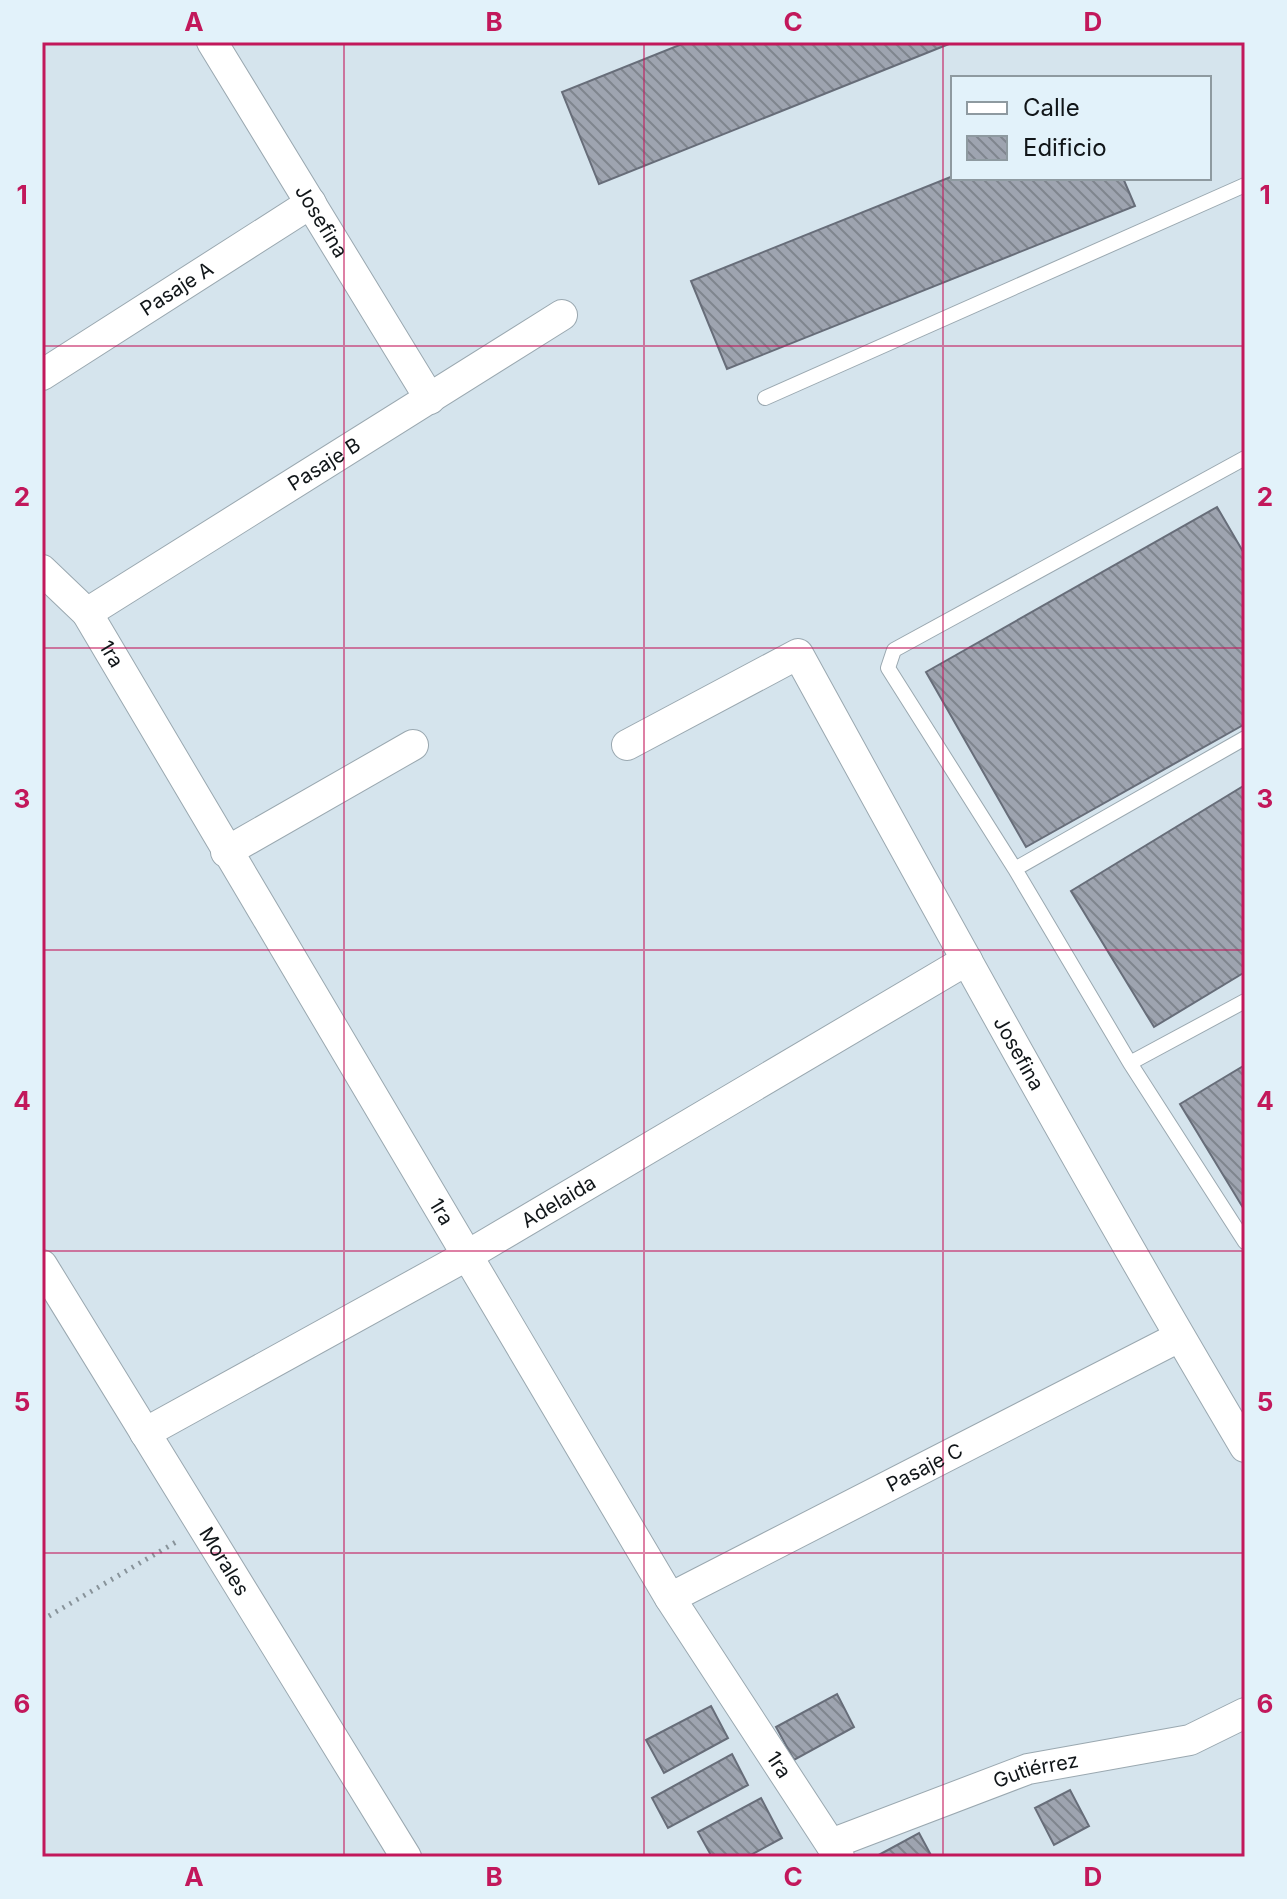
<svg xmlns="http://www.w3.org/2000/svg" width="1287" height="1899" viewBox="0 0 1287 1899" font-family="Inter,sans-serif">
	<defs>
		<pattern id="building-back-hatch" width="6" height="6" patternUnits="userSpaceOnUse" patternTransform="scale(2)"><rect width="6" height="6" fill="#9ea4b0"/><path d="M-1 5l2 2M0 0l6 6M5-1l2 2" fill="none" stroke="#7f858e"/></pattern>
	</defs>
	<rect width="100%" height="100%" fill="#d5e4ed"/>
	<path fill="url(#building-back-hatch)" stroke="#676d79" stroke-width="2" d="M687,42H954L599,184L562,92Z
		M953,176L1123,178L1135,206L727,369L691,281Z
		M1217,507L1245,555V724L1026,847L926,672Z
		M1245,785V972L1154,1027L1071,891Z
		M1245,1065V1211L1180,1104Z
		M837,1694L854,1727L794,1760L776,1727Z
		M711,1706L728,1738L664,1773L646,1740Z
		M732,1754L748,1785L668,1828L652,1798Z
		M1070,1790L1089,1826L1054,1845L1035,1808Z
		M761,1798L782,1838L747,1857H712L698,1832Z
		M919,1833L932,1857H875Z"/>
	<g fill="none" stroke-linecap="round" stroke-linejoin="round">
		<g stroke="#9aa8b0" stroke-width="16">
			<path id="service" d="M765,398L1245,185
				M1245,458L894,650L888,668L1015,869L1130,1063L1245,1242
				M1015,869L1245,738
				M1130,1063L1245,1001"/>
		</g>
		<g stroke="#9aa8b0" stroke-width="32">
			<g id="minor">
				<path id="s1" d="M212,42L430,399"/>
				<path id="s2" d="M42,375L311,203"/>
				<path id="s3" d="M42,570L87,613L670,1598L839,1857"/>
				<path id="s4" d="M87,613L562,315"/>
				<path id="s5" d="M627,745L798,654C944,920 1090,1186 1245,1447"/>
				<path d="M226,852L413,745"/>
				<path id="s6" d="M42,1265L406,1857"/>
				<path id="s7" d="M145,1433L468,1255L967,960"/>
				<path id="s8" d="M670,1598L1179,1337"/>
				<path id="s9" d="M831,1844L1028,1769L1190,1740L1245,1713"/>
			</g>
		</g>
		<path stroke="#88939a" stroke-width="5" stroke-dasharray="2 6" stroke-linecap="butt" d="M42,1620L176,1542"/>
		<use href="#service" stroke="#fff" stroke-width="14"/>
		<use href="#minor" stroke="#fff" stroke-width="30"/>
	</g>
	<path fill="none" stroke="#c2185b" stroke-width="2" stroke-opacity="0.55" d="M344,42V1857M644,42V1857M943,42V1857M42,346H1245M42,648H1245M42,950H1245M42,1251H1245M42,1553H1245"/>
	<g text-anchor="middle" stroke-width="8" stroke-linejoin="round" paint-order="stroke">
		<g font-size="20" fill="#111619" stroke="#e2f2fa">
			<text dy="7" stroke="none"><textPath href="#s1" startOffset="210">Josefina</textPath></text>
			<text dy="7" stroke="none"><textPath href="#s2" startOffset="160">Pasaje A</textPath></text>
			<text dy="7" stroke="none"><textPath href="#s4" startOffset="280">Pasaje B</textPath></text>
			<text dy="7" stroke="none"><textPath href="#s3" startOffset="110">1ra</textPath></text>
			<text dy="7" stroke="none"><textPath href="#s5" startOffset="650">Josefina</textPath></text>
			<text dy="7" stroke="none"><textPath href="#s7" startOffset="474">Adelaida</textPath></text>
			<text dy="7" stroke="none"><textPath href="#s3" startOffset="758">1ra</textPath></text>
			<text dy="7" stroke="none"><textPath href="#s8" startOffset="286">Pasaje C</textPath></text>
			<text dy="7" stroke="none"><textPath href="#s6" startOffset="348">Morales</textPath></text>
			<text dy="7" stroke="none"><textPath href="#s3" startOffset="1406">1ra</textPath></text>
			<text dy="7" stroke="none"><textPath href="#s9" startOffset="218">Gutiérrez</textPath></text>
		</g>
	</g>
	<rect width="1287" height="1899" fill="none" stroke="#e2f2fa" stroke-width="88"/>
	<rect x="951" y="76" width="260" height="104" fill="#e2f2fa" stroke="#8e9aa0" stroke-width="2"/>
	<rect x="967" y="102" width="40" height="12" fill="#ffffff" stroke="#8e9aa0" stroke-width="2"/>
	<text x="1023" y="116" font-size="24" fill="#111619">Calle</text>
	<rect x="967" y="136" width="40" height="24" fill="url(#building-back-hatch)" stroke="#8e9aa0" stroke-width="2"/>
	<text x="1023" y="156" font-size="24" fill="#111619">Edificio</text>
	<rect x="44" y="44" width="1199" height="1811" fill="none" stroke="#c2185b" stroke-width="3"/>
	<g font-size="26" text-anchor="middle" font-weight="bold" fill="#c2185b">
		<text x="194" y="31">A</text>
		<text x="494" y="31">B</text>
		<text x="793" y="31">C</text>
		<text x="1093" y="31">D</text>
		<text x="22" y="204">1</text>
		<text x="1265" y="204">1</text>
		<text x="22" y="506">2</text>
		<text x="1265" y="506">2</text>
		<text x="22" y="808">3</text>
		<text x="1265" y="808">3</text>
		<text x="22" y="1110">4</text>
		<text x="1265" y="1110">4</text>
		<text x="22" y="1411">5</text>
		<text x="1265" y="1411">5</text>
		<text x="22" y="1713">6</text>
		<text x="1265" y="1713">6</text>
		<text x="194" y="1886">A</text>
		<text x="494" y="1886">B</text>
		<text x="793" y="1886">C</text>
		<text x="1093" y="1886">D</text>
	</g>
</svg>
